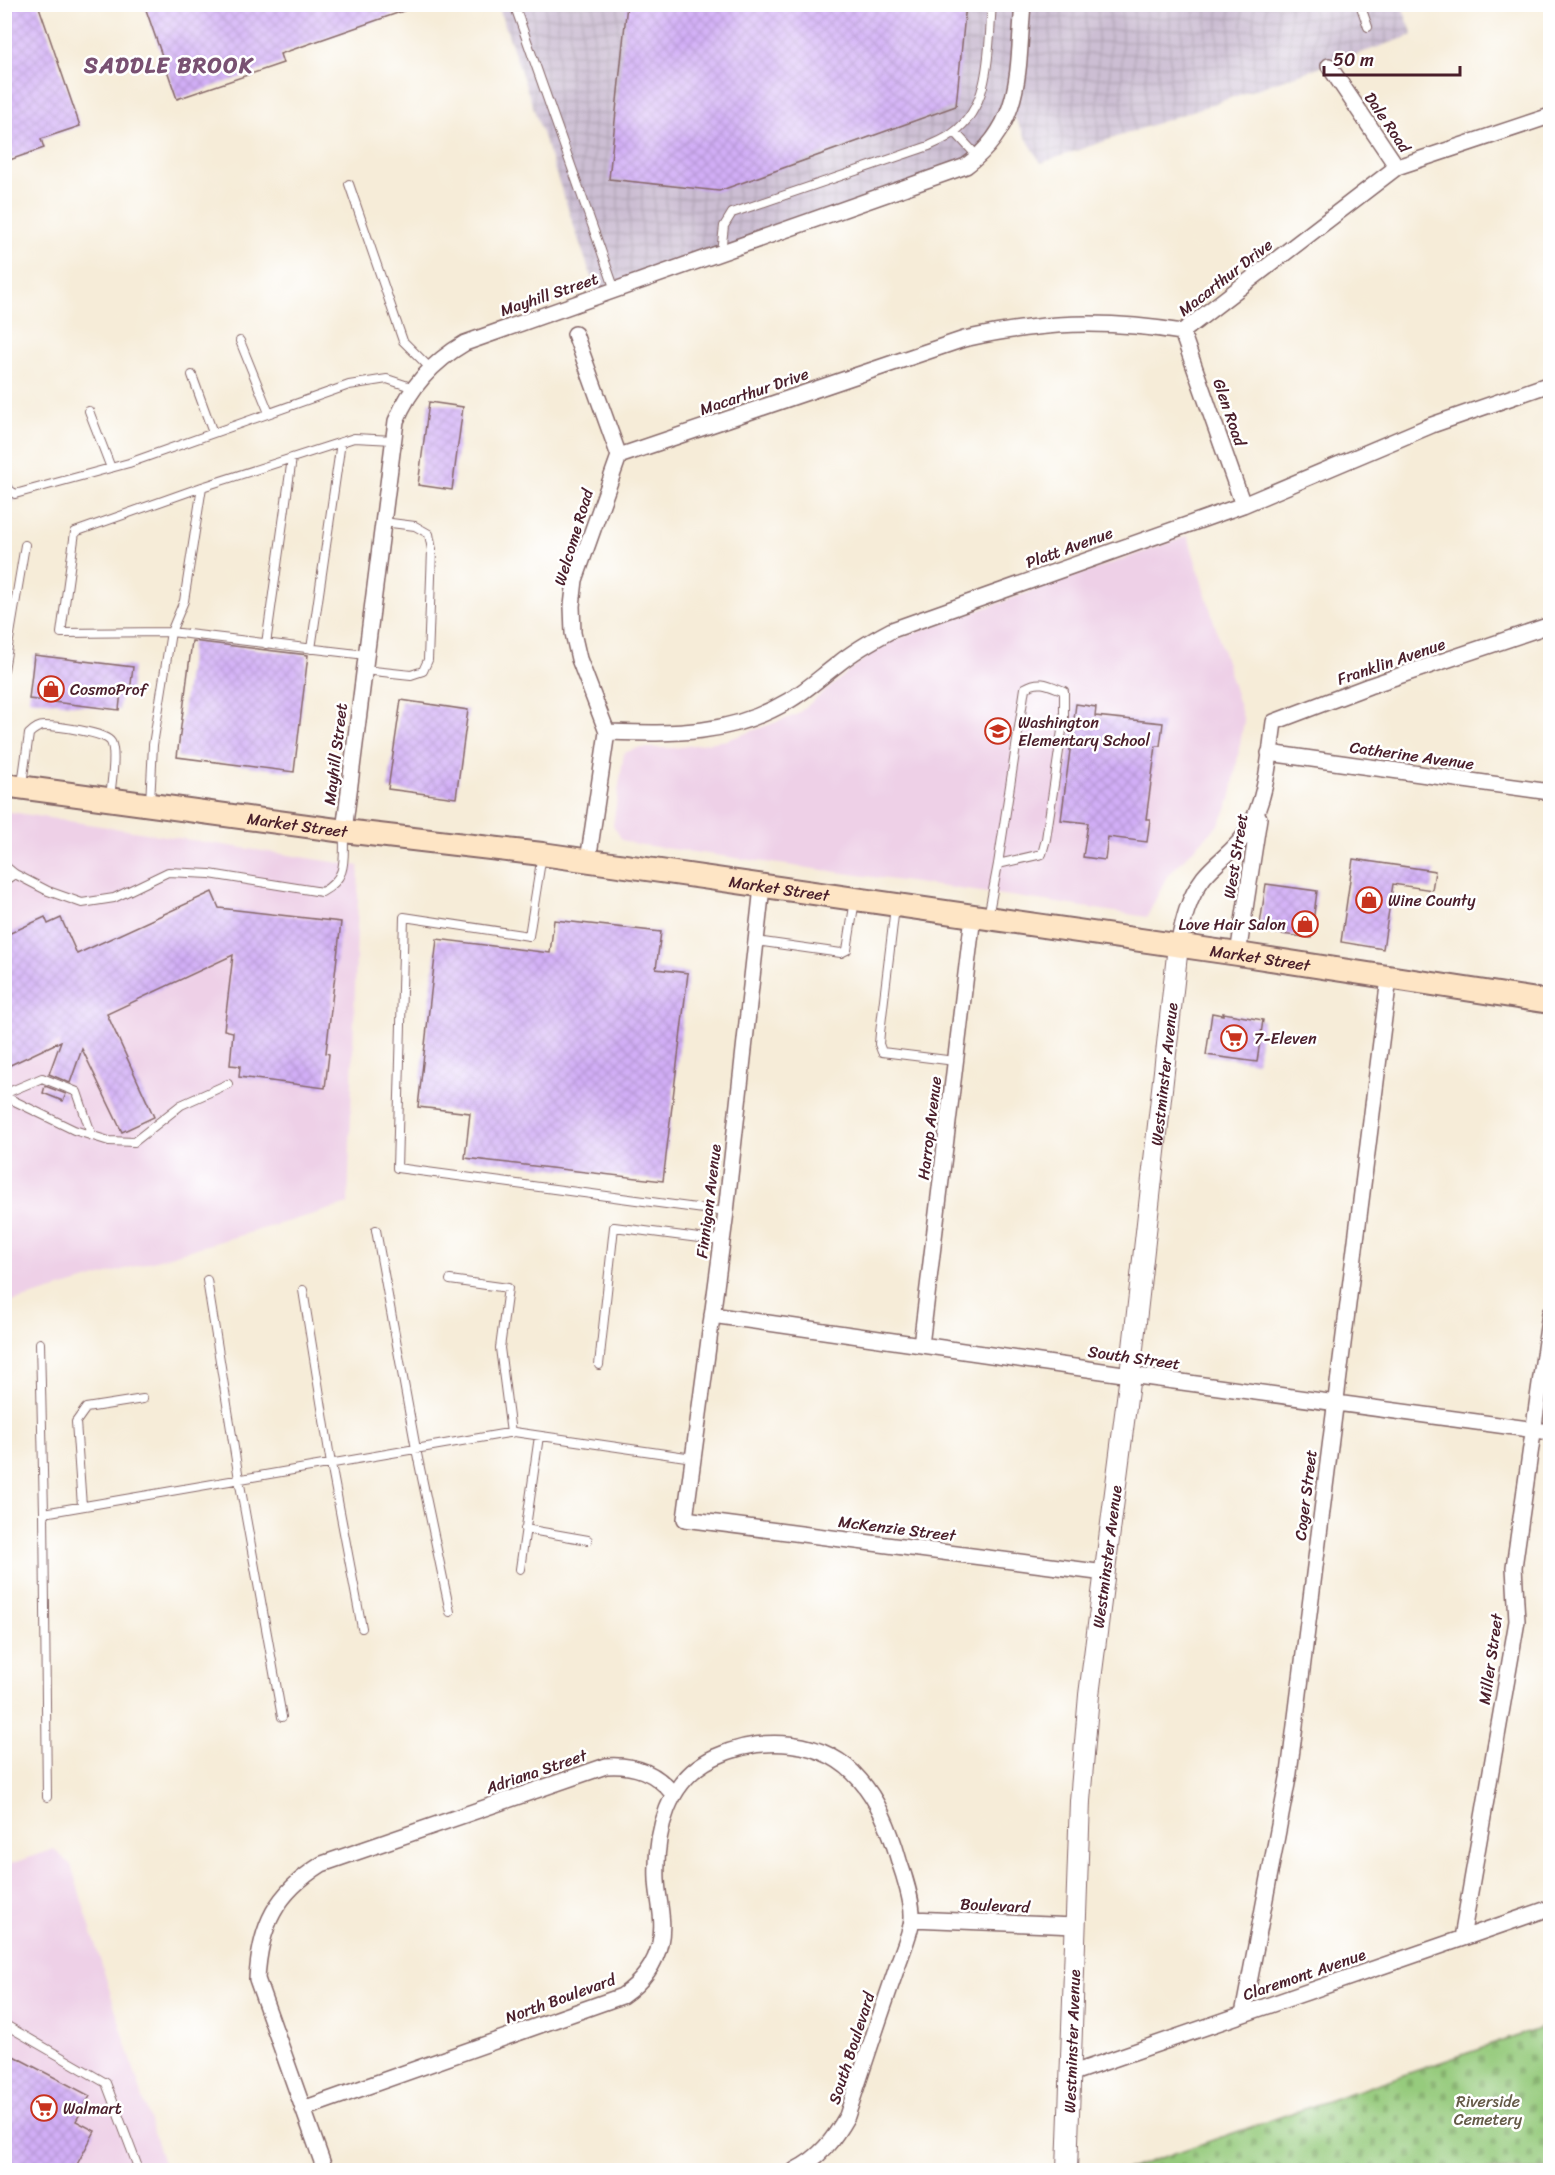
<svg xmlns="http://www.w3.org/2000/svg" width="1555" height="2175" viewBox="0 0 1555 2175" font-family="Sriracha,sans-serif">
	<defs>
		<pattern id="industrial-grid" width="8" height="8" patternUnits="userSpaceOnUse" patternTransform="scale(1.5)"><rect width="8" height="8" fill="#ccbed3"/><path d="M0 4h8M4 0v8" fill="none" stroke="#b1a3b5"/></pattern>
		<pattern id="cemetery-stones" width="16" height="16" patternUnits="userSpaceOnUse" patternTransform="scale(1.5)"><rect width="16" height="16" fill="#96cb7d"/><path d="M2 7V4a2 2 0 0 1 4 0v3zM10 15v-3a2 2 0 0 1 4 0v3z" fill="#83ae6c"/></pattern>
		<pattern id="building-cross-hatch" width="8" height="8" patternUnits="userSpaceOnUse" patternTransform="scale(1.5)"><rect width="8" height="8" fill="#d1aef6"/><path d="M0 0l8 8M0 8l8-8" fill="none" stroke="#b595d3"/></pattern>
	</defs>
	<rect width="100%" height="100%" fill="#fff"/>
	<filter id="ink" filterUnits="userSpaceOnUse"><feTurbulence type="fractalNoise" baseFrequency=".0167" numOctaves="2"/><feDisplacementMap in="SourceGraphic" scale="12" xChannelSelector="R" yChannelSelector="G"/><feConvolveMatrix kernelMatrix="1 2 1 2 8 2 1 2 1" color-interpolation-filters="sRGB"/></filter>
	<filter id="wash" filterUnits="userSpaceOnUse"><feTurbulence type="fractalNoise" baseFrequency=".008" numOctaves="4" result="noise"/><feDisplacementMap in="SourceGraphic" scale="24" xChannelSelector="R" yChannelSelector="G"/><feGaussianBlur stdDeviation="1.35" result="paint"/><feColorMatrix in="noise" values="0 0 0 0 0 0 0 0 0 0 0 0 0 0 0 0 0 1.4 0 .05"/><feComposite in="paint" operator="in"/></filter>
	<g filter="url(#wash)">
		<rect width="100%" height="100%" fill="#f6ecd8"/>
		<path fill="#eed0e7" d="M1188,536L1244,721L1231,797L1220,823L1167,876L1147,917L1045,901L636,844L622,840L613,825L624,753L638,748H674L727,740L796,715L864,659L889,642Z
			M4,811L359,866L348,1204L5,1304Z
			M54,1849L71,1865L165,2170H5L4,1866Z"/>
		<path fill="url(#industrial-grid)" d="M1401,4L1413,35L1041,163L1013,115L972,164L599,299L498,5Z
			M4,461L18,499L5,504H4Z"/>
		<path fill="url(#cemetery-stones)" stroke="#707554" stroke-width="1.5" d="M1550,2025V2170H1125Z"/>
		<g id="blocks">
			<path fill="url(#building-cross-hatch)" d="M4,4H38L80,126L41,139L44,148L4,162Z
				M144,4H415V7L280,54L283,63L177,99Z
				M627,4H966L956,106L719,191L609,179Z
				M429,402L463,407L452,490L418,485Z
				M192,641L308,655L294,772L177,757Z
				M34,655L133,667L130,692L121,691L119,710L29,699Z
				M401,700L468,710L456,798L388,789Z
				M1076,704L1096,707L1095,716L1163,723L1160,746H1156L1146,819H1150L1147,842L1108,837L1105,860L1083,857L1088,823L1061,820Z
				M1353,859L1435,871L1432,890L1393,884L1383,949L1341,942Z
				M1266,884L1317,891L1311,938L1259,931Z
				M212,892L219,908L341,922L326,1053L329,1054L325,1088L239,1077L240,1066L230,1065L233,1032L224,1030L233,955L107,1014L154,1117L122,1132L82,1049L70,1083L49,1074L61,1041L4,1068V936L45,917L48,924L61,918L77,954Z
				M554,920L661,932L656,969L688,973L663,1181L465,1158L470,1113L418,1107L437,939L550,953Z
				M1212,1013L1223,1015V1013L1263,1020L1257,1062L1206,1055Z
				M45,1086L66,1094L63,1101L43,1093Z
				M4,2051L90,2096L76,2121L95,2131L74,2170H4Z"/>
		</g>
	</g>
	<g filter="url(#ink)">
		<use href="#blocks" fill-opacity="0" stroke="#866768" stroke-width="1.5"/>
		<g fill="none" stroke-linecap="round" stroke-linejoin="round">
			<g stroke="#866768" stroke-width="10">
				<path id="service" d="M514,4L615,290
					M1360,4L1368,27
					M955,132L978,157
					M349,184L403,341L430,368
					M721,252L724,226L732,213L929,146C937,142 946,139 953,133C992,105 988,48 992,4
					M240,341L269,413
					M192,375L213,433
					M89,411L111,468
					M4,486L15,494L129,463L349,385L387,379L414,388
					M266,644L292,458
					M311,649L341,442
					M366,655L171,632L61,633L75,532L202,487L354,438L394,440
					M4,670L25,545
					M364,670L411,675L423,671L428,660L432,550L429,534L415,526L383,522
					M22,784L29,734C33,730 38,726 44,726C57,726 105,732 111,742C117,753 111,785 110,798
					M150,803L153,745L171,632L184,601L202,487
					M542,855L529,936L404,917L397,1168L726,1212
					M4,865L15,874L48,891L82,903L114,898L168,872L210,874L322,892C349,877 343,859 344,832
					M4,881L15,874
					M895,907L880,1033L879,1044L882,1052L955,1061
					M988,917L998,864L1025,688C1040,679 1049,685 1064,691V717L1046,839L1042,854L998,864
					M756,941L841,953L847,950L855,900
					M4,1094L42,1078L77,1092L92,1136
					M4,1096L74,1130L109,1141L134,1142L181,1105L228,1084
					M376,1230L416,1449L450,1612
					M207,1280L239,1479L282,1717
					M450,1280L508,1288L500,1348L511,1433
					M303,1290L331,1464L362,1628
					M40,1343L44,1513L47,1797
					M599,1365L614,1227L722,1241
					M82,1506L76,1422L86,1408L143,1399
					M44,1513L514,1432L693,1458
					M525,1529L588,1540
					M520,1569L539,1436
					M4,2024L106,2083L139,2170"/>
			</g>
			<g stroke="#866768" stroke-width="18">
				<path id="minor" d="M1329,66L1397,167
					M1182,332L1243,505
					M575,334L619,456L575,580L572,606L573,633L579,659L607,732L588,861
					M619,456L964,339C1042,322 1104,319 1182,332L1397,167L1550,116
					M607,732C674,734 730,736 790,700C807,690 822,676 838,664C855,650 873,640 892,630L1243,505L1432,425L1550,384
					M1269,753L1550,792
					M344,831L396,421C410,387 434,361 465,343L966,166C1024,123 1017,70 1023,4
					M762,887L726,1212L685,1519L1105,1573
					M1178,946C1183,921 1188,898 1204,877C1218,860 1237,849 1248,830C1267,798 1269,758 1274,722L1369,686L1550,625
					M1238,954L1259,818
					M712,1315L1130,1375L1550,1432
					M921,1345L973,916
					M912,1919L1075,1926
					M1462,1938L1517,1621L1514,1567L1550,1313
					M1243,2014L1289,1773L1389,978
					M1070,2074L1550,1908
					M303,2109L622,1996C641,1983 655,1966 660,1943C665,1921 658,1901 657,1880C655,1832 667,1779 715,1757C762,1735 825,1738 860,1780C880,1803 891,1832 899,1861C904,1875 913,1904 912,1918C912,1930 900,1957 896,1970C879,2019 863,2067 847,2116C834,2139 820,2158 795,2170
					M325,2170L257,1979C260,1925 276,1893 322,1864L606,1766C634,1764 656,1772 673,1794"/>
			</g>
			<g stroke="#866768" stroke-width="22">
				<g id="tertiary">
					<path id="s1" d="M1067,2170L1080,1801L1089,1695L1130,1375L1178,946"/>
				</g>
			</g>
			<g stroke="#866768" stroke-width="26">
				<g id="secondary">
					<path id="s2" d="M4,785L344,831L542,854L1238,954L1550,1002"/>
				</g>
			</g>
			<use href="#service" stroke="#fff" stroke-width="8"/>
			<use href="#minor" stroke="#fff" stroke-width="15"/>
			<use href="#tertiary" stroke="#fff" stroke-width="20"/>
			<use href="#secondary" stroke="#fee5c5" stroke-width="22"/>
		</g>
	</g>
	<defs>
		<g id="shop-ring" transform="scale(1.35)"><circle r="9.5" fill="#fff" stroke="#c8321e" stroke-width="1.5"/><path d="M-5-2.5h2.3a2.7 3.5 0 0 1 5.4 0H5L5.5 6h-11ZM-1.5-2.5h3a1.5 2.3 0 0 0-3 0Z" fill="#c8321e"/></g>
		<g id="school-ring" transform="scale(1.35)"><circle r="9.5" fill="#fff" stroke="#c8321e" stroke-width="1.5"/><path d="M0-5L7-2L0 1L-7-2ZM-4 1L0 2.5L4 1V4Q0 6-4 4Z" fill="#c8321e"/></g>
		<g id="supermarket-ring" transform="scale(1.35)"><circle r="9.5" fill="#fff" stroke="#c8321e" stroke-width="1.5"/><path d="M-6-5.5h2.5l.6 2H6L4.5 2H-2.5L-4.4-4H-6ZM-1.5 3.2a1.3 1.3 0 1 0 .1 0ZM3 3.2a1.3 1.3 0 1 0 .1 0Z" fill="#c8321e"/></g>
	</defs>
	<g fill-rule="evenodd">
		<use href="#shop-ring" x="51" y="689"/>
		<use href="#school-ring" x="998" y="731"/>
		<use href="#shop-ring" x="1369" y="900"/>
		<use href="#shop-ring" x="1305" y="924"/>
		<use href="#supermarket-ring" x="1234" y="1038"/>
		<use href="#supermarket-ring" x="44" y="2108"/>
	</g>
	<g text-anchor="middle" stroke-width="5" stroke-linejoin="round" paint-order="stroke">
		<g font-size="16" fill="#4a1f2b" stroke="#fff">
			<text transform="translate(1388 122) rotate(56)" y="6">Dale Road</text>
			<text transform="translate(1225 277) rotate(-38)" y="6">Macarthur Drive</text>
			<text transform="translate(549 294) rotate(-19)" y="6">Mayhill Street</text>
			<text transform="translate(754 391) rotate(-19)" y="6">Macarthur Drive</text>
			<text transform="translate(1230 412) rotate(71)" y="6">Glen Road</text>
			<text transform="translate(573 537) rotate(-73)" y="6">Welcome Road</text>
			<text transform="translate(1069 547) rotate(-20)" y="6">Platt Avenue</text>
			<text transform="translate(1391 661) rotate(-19)" y="6">Franklin Avenue</text>
			<text transform="translate(335 754) rotate(-83)" y="6">Mayhill Street</text>
			<text transform="translate(1412 755) rotate(8)" y="6">Catherine Avenue</text>
			<text dy="6" stroke="none"><textPath href="#s2" startOffset="296">Market Street</textPath></text>
			<text transform="translate(1235 856) rotate(-81)" y="6">West Street</text>
			<text dy="6" stroke="none"><textPath href="#s2" startOffset="782">Market Street</textPath></text>
			<text dy="6" stroke="none"><textPath href="#s2" startOffset="1268">Market Street</textPath></text>
			<text dy="6" stroke="none"><textPath href="#s1" startOffset="1101">Westminster Avenue</textPath></text>
			<text transform="translate(929 1128) rotate(-83)" y="6">Harrop Avenue</text>
			<text transform="translate(708 1201) rotate(-83)" y="6">Finnigan Avenue</text>
			<text transform="translate(1134 1357) rotate(8)" y="6">South Street</text>
			<text transform="translate(1305 1495) rotate(-83)" y="6">Coger Street</text>
			<text transform="translate(897 1528) rotate(7)" y="6">McKenzie Street</text>
			<text dy="6" stroke="none"><textPath href="#s1" startOffset="615">Westminster Avenue</textPath></text>
			<text transform="translate(1490 1659) rotate(-82)" y="6">Miller Street</text>
			<text transform="translate(536 1771) rotate(-19)" y="6">Adriana Street</text>
			<text transform="translate(995 1905) rotate(3)" y="6">Boulevard</text>
			<text transform="translate(1304 1974) rotate(-19)" y="6">Claremont Avenue</text>
			<text transform="translate(560 1998) rotate(-20)" y="6">North Boulevard</text>
			<text dy="6" stroke="none"><textPath href="#s1" startOffset="129">Westminster Avenue</textPath></text>
			<text transform="translate(851 2048) rotate(-72)" y="6">South Boulevard</text>
		</g>
		<g font-size="16" fill="#4a1f2b" stroke="#fff" text-anchor="start">
			<text x="70" y="695">CosmoProf</text>
			<text x="1018" y="728">Washington<tspan x="1018" dy="18">Elementary School</tspan></text>
			<text x="1388" y="906">Wine County</text>
			<text x="1286" y="930" text-anchor="end">Love Hair Salon</text>
			<text x="1254" y="1044">7-Eleven</text>
			<text x="63" y="2114">Walmart</text>
		</g>
		<g font-size="16" fill="#655b48" stroke="#fff">
			<text x="1488" y="2107">Riverside<tspan x="1488" dy="18">Cemetery</tspan></text>
		</g>
		<g font-size="22" font-weight="bold" letter-spacing="1.5" fill="#795172" stroke="#fff">
			<text x="169" y="73">SADDLE BROOK</text>
		</g>
	</g>
	<rect width="1555" height="2175" fill="none" stroke="#fff" stroke-width="24"/>
	<path d="M1324 66v9h136v-9" fill="none" stroke="#4a1f2b" stroke-width="3"/>
	<text x="1333" y="66" font-size="18" fill="#4a1f2b" stroke="#ffffff" stroke-width="4.5" paint-order="stroke">50 m</text>
</svg>
